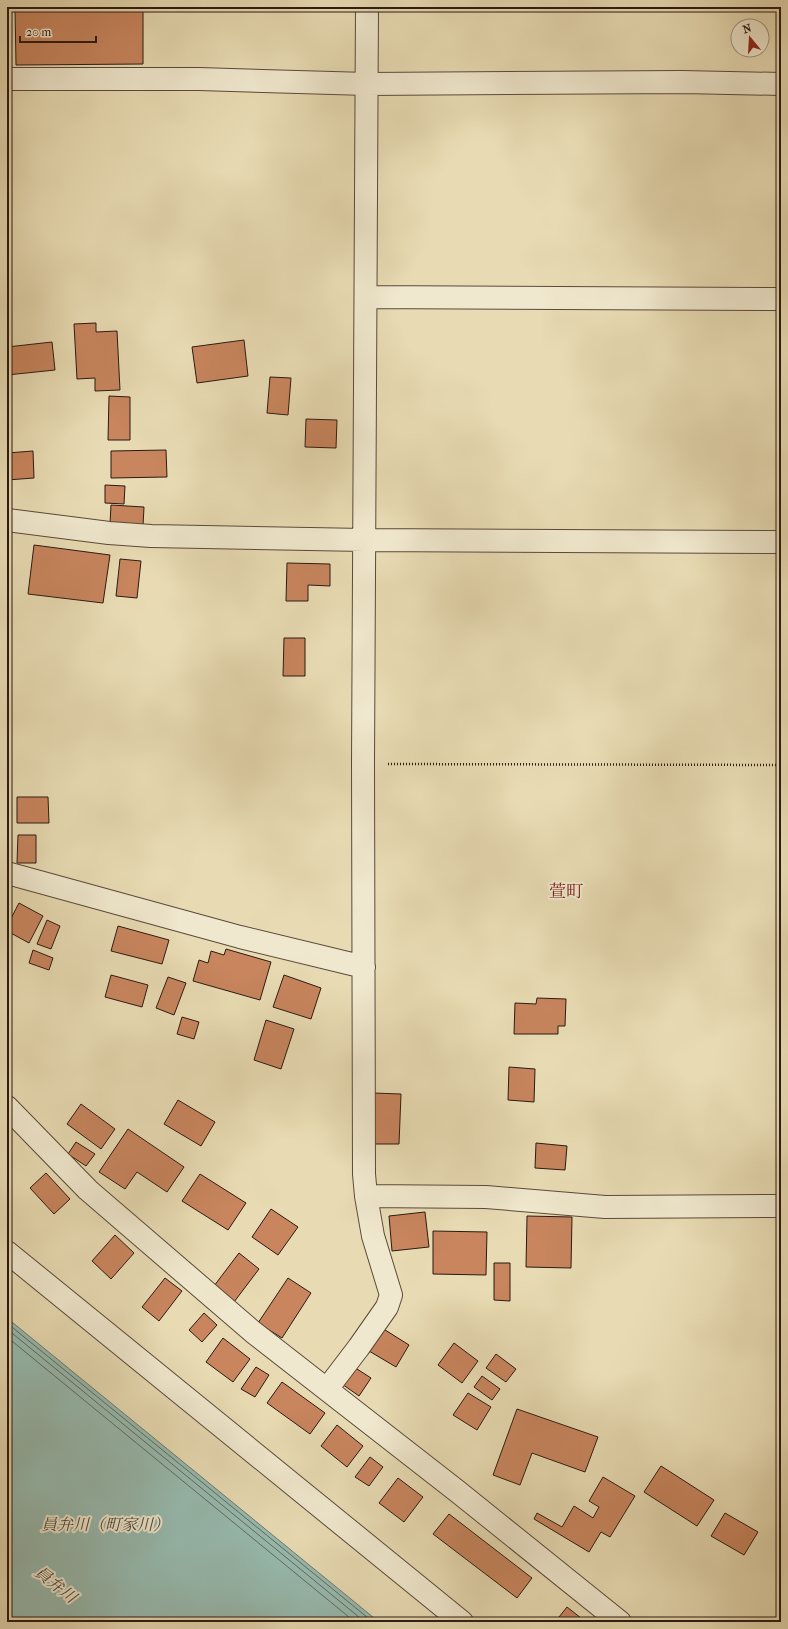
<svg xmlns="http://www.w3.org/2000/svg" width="788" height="1629" viewBox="0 0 788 1629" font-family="'IM FELL French Canon','Noto Serif JP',serif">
	<rect width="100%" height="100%" fill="#e8dbb3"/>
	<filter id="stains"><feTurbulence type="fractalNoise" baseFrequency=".005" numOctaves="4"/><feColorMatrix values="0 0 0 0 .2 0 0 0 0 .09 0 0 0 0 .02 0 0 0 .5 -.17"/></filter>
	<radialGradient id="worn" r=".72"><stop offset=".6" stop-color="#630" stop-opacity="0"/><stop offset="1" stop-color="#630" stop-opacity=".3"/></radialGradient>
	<path fill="#97bbb0" stroke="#6c7a71" d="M7,1318L379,1622H7Z"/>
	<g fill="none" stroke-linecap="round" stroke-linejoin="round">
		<path stroke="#616a61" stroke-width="1" d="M7,1323L373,1622
			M7,1329L365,1622
			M7,1337L355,1622"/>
	</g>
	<path fill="#c8855e" stroke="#2b1912" d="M15,7H143V64L16,65Z
		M96,323V332L117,331L120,390L95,391V378L77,379L74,324Z
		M244,340L248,376L197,383L192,347Z
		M52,342L55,370L7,375V347Z
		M270,377L291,378L288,415L267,413Z
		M109,396L130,397V440H108Z
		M306,419L337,420L336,448L305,447Z
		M166,450L167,477L111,478V451Z
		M33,451L34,478L7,480V453Z
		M105,485L125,486L124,504L105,503Z
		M111,505L144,507L143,526L110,524Z
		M34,545L110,555L103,603L28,594Z
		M120,559L141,561L137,598L116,596Z
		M287,563L330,564V586L308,585V601H286Z
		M284,638H305V676H283Z
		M7,790H9L10,831H7Z
		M17,797H48L49,823H17Z
		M18,835H36V863H17Z
		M19,903L43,916L29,943L7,931V926Z
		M47,920L60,926L51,949L37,944Z
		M118,926L169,940L162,964L111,951Z
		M226,949L271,962L260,1000L193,981L199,960L208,963L211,951L224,955Z
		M33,950L53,958L49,970L29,963Z
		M111,975L148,985L142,1007L105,997Z
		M284,975L321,988L311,1019L273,1007Z
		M168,977L186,983L174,1015L156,1008Z
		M537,998L566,999L565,1026H558V1034H514L515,1003L536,1004Z
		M182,1017L199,1022L194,1039L177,1034Z
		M266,1020L294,1029L281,1069L254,1060Z
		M509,1067L535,1069L534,1102L508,1100Z
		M373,1093L401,1094L399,1144H372Z
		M178,1100L215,1122L201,1146L164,1124Z
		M81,1104L115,1129L101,1149L67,1124Z
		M128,1129L184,1167L167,1192L137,1172L125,1189L99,1172Z
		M76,1142L95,1154L86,1166L68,1154Z
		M536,1143L567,1146L565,1170L535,1168Z
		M46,1173L70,1199L54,1214L30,1188Z
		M200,1174L246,1203L228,1230L182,1201Z
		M271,1209L298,1227L278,1255L252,1237Z
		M425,1212L429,1247L392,1251L389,1216Z
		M527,1216L572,1217L571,1268L526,1267Z
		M433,1231L487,1232L486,1275L433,1274Z
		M115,1235L134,1253L111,1279L92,1261Z
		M239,1253L259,1269L234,1302L214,1286Z
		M494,1263H510V1301L494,1300Z
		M165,1278L182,1291L159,1321L142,1307Z
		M288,1278L311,1293L282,1338L258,1323Z
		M204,1313L217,1325L202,1342L189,1330Z
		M382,1328L409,1345L396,1367L369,1351Z
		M223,1338L250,1359L233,1382L206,1362Z
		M454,1343L478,1361L462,1383L438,1365Z
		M496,1354L516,1369L506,1382L486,1368Z
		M256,1367L269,1375L255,1397L241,1389Z
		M354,1367L371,1378L359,1396L342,1384Z
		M482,1376L500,1389L492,1400L474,1387Z
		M282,1382L325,1413L310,1434L267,1403Z
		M468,1393L491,1407L477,1430L453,1415Z
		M517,1409L598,1437L585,1472L532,1453L520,1485L493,1475Z
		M337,1425L363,1446L347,1467L321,1446Z
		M370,1457L383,1467L369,1486L355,1477Z
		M661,1466L714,1500L697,1526L644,1492Z
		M603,1477L635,1496L610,1537L601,1532L589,1552L534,1519L537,1513L562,1527L574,1506L593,1518L599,1507L589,1501Z
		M398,1478L423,1497L404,1522L379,1503Z
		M725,1513L758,1532L744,1555L711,1536Z
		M449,1514L532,1578L517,1598L433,1534Z
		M567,1607L586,1622H555Z"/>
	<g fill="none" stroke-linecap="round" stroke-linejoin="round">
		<g stroke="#5a4a3a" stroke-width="24">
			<path id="street" d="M367,7L363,763L364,1174L366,1196L486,1197L605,1207L781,1206
				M7,79H199L367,84L682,82L781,84
				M366,297L781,299
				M7,520L109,533L151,536L364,540L781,542
				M7,873L240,937L364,967
				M7,1107L88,1190L253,1332L457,1491L620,1622
				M7,1252L462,1622
				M327,1389L359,1347L387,1307L391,1295L373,1236L366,1196"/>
		</g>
		<path stroke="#2b1912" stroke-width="2.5" stroke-dasharray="1 2" stroke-linecap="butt" d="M388,764L781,765"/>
		<use href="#street" stroke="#f0e8ce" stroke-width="22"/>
	</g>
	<g text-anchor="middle" stroke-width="4" stroke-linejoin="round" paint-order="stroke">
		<g font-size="16" font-style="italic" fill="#4b4a41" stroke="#f0e8ce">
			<text x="105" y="1530">員弁川（町家川）</text>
			<text transform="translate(56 1584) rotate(38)" y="6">員弁川</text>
		</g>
		<g font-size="17" fill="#7a1f14" stroke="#f0e8ce">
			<text x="566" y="897">萱町</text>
		</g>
	</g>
	<rect width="788" height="1629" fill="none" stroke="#e8dbb3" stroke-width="24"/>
	<rect x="8" y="8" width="772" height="1613" fill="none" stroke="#2b1912" stroke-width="2"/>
	<rect x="12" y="12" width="764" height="1605" fill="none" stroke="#2b1912"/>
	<g transform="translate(750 38) rotate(342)"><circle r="19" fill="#f0e8ce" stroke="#a19583"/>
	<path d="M0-3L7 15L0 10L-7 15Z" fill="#8f2418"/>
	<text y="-6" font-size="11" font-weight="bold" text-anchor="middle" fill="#2b1912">N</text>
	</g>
	<path d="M20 36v6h76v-6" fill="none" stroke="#2b1912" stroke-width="2"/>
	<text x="26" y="36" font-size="12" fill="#2b1912" stroke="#f0e8ce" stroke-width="3" paint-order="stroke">20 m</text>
	<rect width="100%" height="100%" filter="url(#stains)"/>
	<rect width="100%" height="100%" fill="url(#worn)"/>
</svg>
